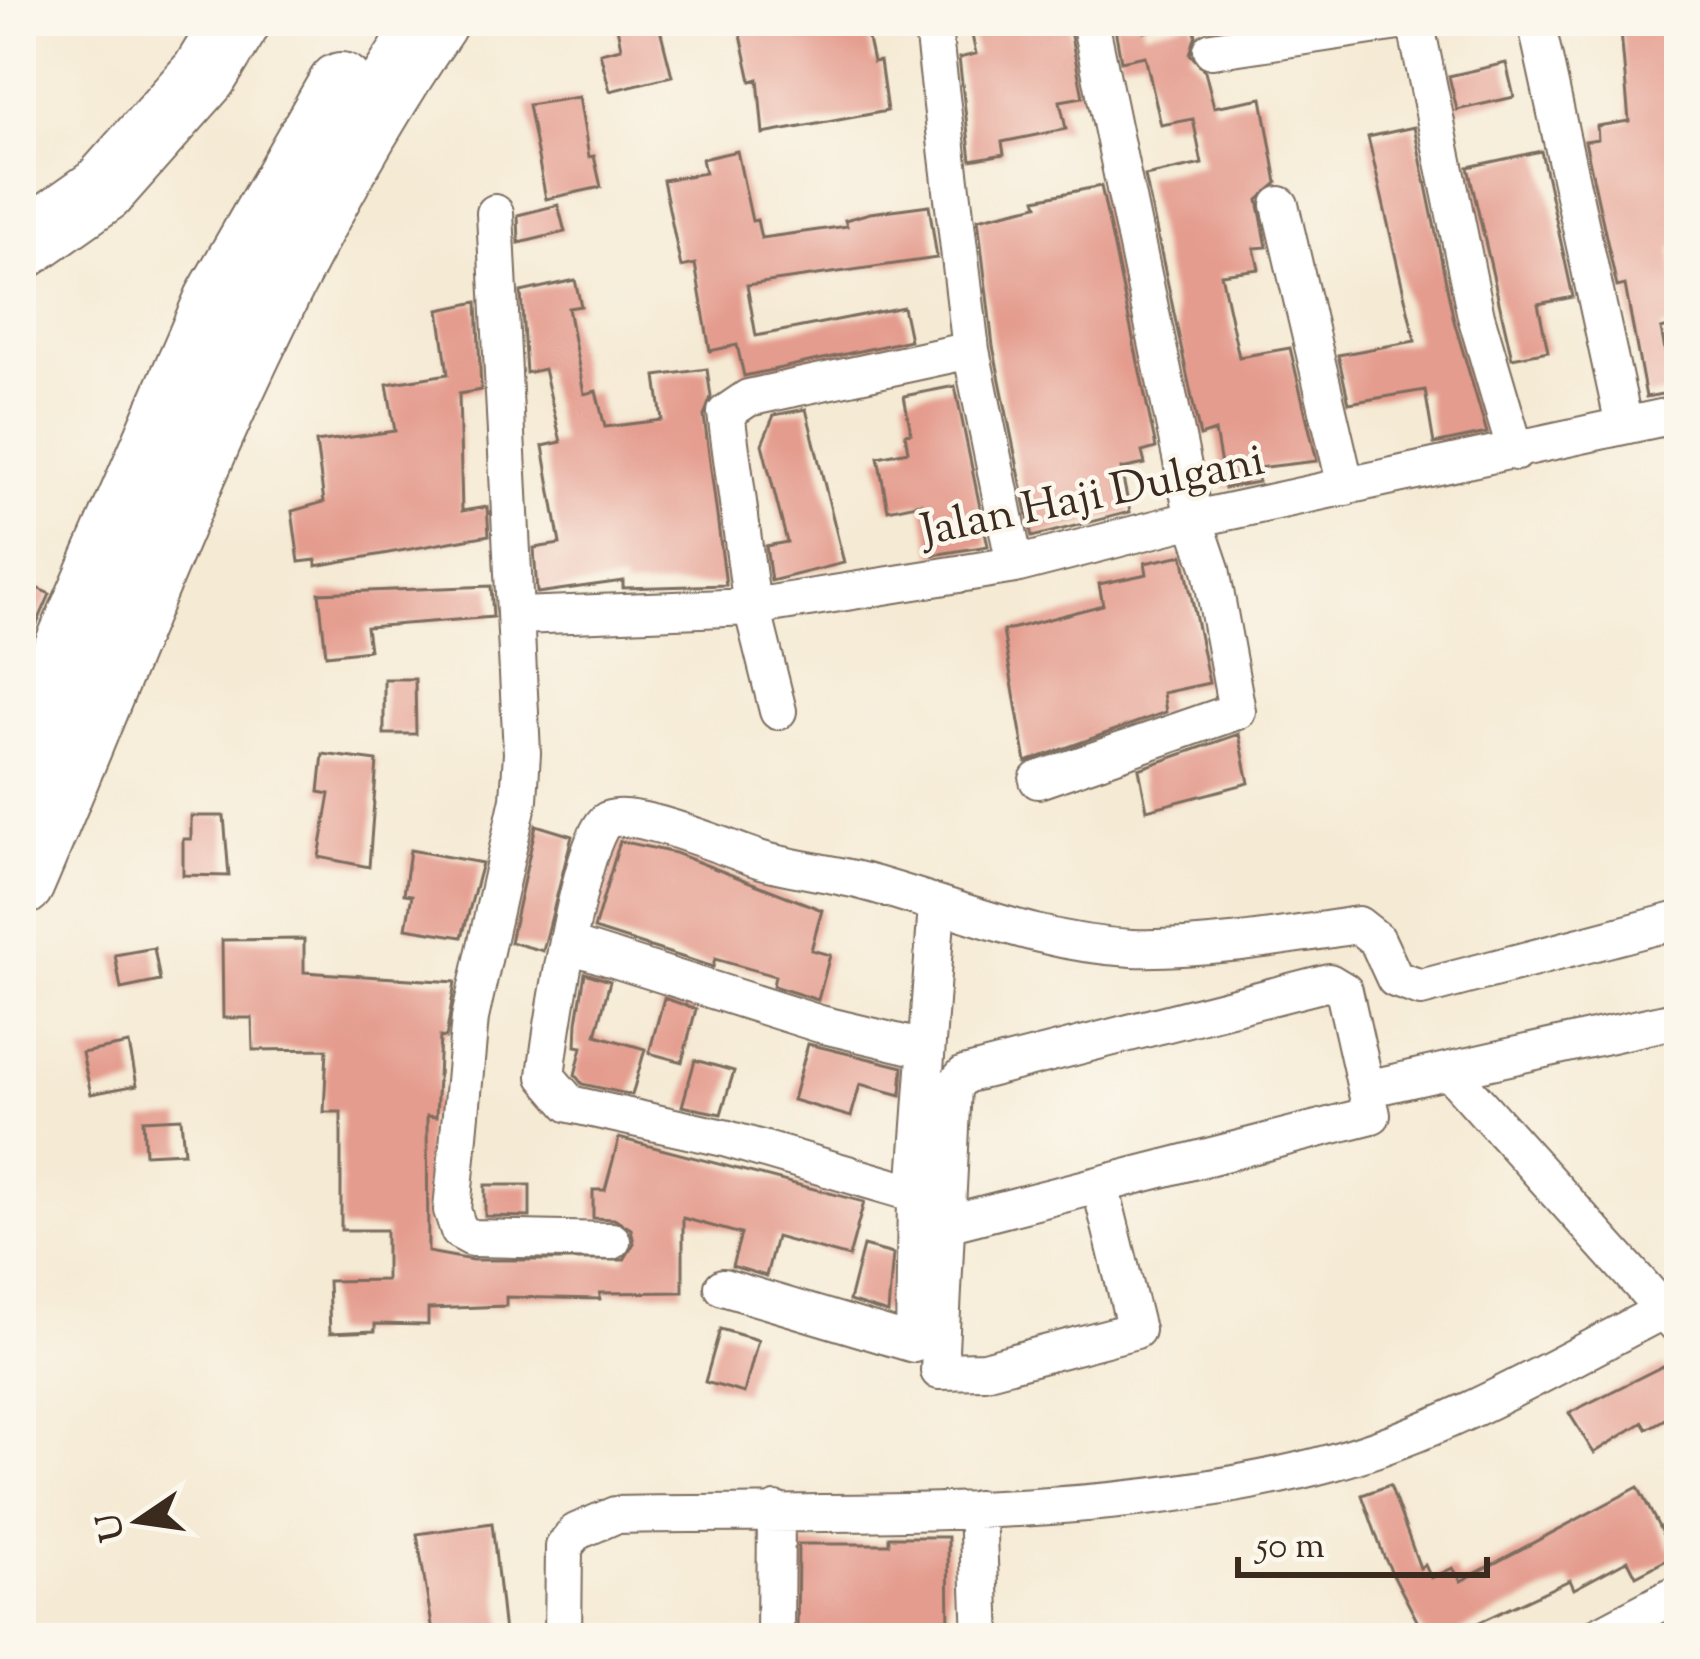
<svg xmlns="http://www.w3.org/2000/svg" width="1700" height="1659" viewBox="0 0 1700 1659" font-family="'Sorts Mill Goudy',serif">
	<rect width="100%" height="100%" fill="#fbf7ec"/>
	<filter id="ink" filterUnits="userSpaceOnUse"><feTurbulence type="fractalNoise" baseFrequency=".00833" numOctaves="2"/><feDisplacementMap in="SourceGraphic" scale="24" xChannelSelector="R" yChannelSelector="G"/><feConvolveMatrix kernelMatrix="1 2 1 2 8 2 1 2 1" color-interpolation-filters="sRGB"/></filter>
	<filter id="wash" filterUnits="userSpaceOnUse"><feTurbulence type="fractalNoise" baseFrequency=".004" numOctaves="4" result="noise"/><feDisplacementMap in="SourceGraphic" scale="48" xChannelSelector="R" yChannelSelector="G"/><feGaussianBlur stdDeviation="2.7" result="paint"/><feColorMatrix in="noise" values="0 0 0 0 0 0 0 0 0 0 0 0 0 0 0 0 0 1.4 0 .05"/><feComposite in="paint" operator="in"/></filter>
	<g filter="url(#wash)">
		<rect width="100%" height="100%" fill="#f5ead4"/>
		<g id="blocks">
			<path fill="#e49c8e" d="M616,21H658L672,76L610,91L600,53L621,48Z
				M738,21H864L873,62L880,61L887,111L763,134L758,79L751,81Z
				M969,21H1068L1083,97L1060,101L1066,129L1002,142L1004,154L971,160L959,58L976,54Z
				M1142,21L1144,32L1192,21L1196,35L1190,54L1205,71L1214,107L1262,98L1277,183L1258,200L1267,247L1254,248L1259,269L1221,274L1239,357L1290,348L1317,461L1256,468L1258,482L1225,488L1215,431L1200,436L1145,176L1202,164L1193,119L1161,125L1145,56L1121,61L1114,23Z
				M1620,21H1679V247L1672,248L1679,324L1661,329L1673,392L1646,397L1625,285L1617,287L1585,141L1598,139L1597,126L1629,121Z
				M1506,63L1514,97L1457,110L1449,76Z
				M579,97L589,157L594,156L601,187L546,199L528,105Z
				M1414,127L1454,321L1487,433L1434,444L1425,390L1349,403L1338,355L1415,341L1368,137Z
				M737,151L752,221L757,220L761,238L847,226L845,220L870,213L929,205L937,258L747,285L756,336L903,307L910,340L744,376L737,345L710,351L695,264L681,267L663,180L705,173L702,159Z
				M1541,151L1573,297L1538,304L1548,351L1512,358L1468,167Z
				M1101,186L1156,448L1142,452L1145,464L1121,469L1130,512L1032,537L993,346L978,219L1038,205L1036,199Z
				M558,205L565,232L519,243L518,215Z
				M575,280L581,306L568,308L584,394L596,391L605,427L662,420L656,376L707,369L711,397L704,416L726,585L623,588V581L537,593L534,548L560,544L543,446L561,442L544,369L526,373L521,292Z
				M477,302L481,390L459,394L462,511L487,507L489,535L316,566V560L299,562L292,511L324,502L316,442L395,431L387,384L448,374L439,310Z
				M955,386L988,546L933,555L921,503L888,510L878,457L908,451L905,434L911,433L904,396Z
				M806,409L844,563L771,581L766,546L787,542L762,444L774,415Z
				M1183,555L1209,683L1163,693L1166,712L1026,762L1003,631L1103,605L1099,584L1147,574L1145,563Z
				M32,586L50,594L26,649L21,647V612Z
				M491,586L493,617L366,627L369,650L326,655L319,593Z
				M384,679H415L416,734H384Z
				M1239,734L1249,783L1147,810L1139,769Z
				M323,754L377,761L369,867L319,857L330,794L319,792Z
				M191,816H224L229,876L183,875V839H191Z
				M536,825L572,836L543,951L510,942Z
				M620,841L675,853L822,910L811,950L830,955L818,1000L773,986L775,976L715,959L713,967L594,929Z
				M410,850L482,863L462,937L406,928L412,895L404,894Z
				M304,939V972L455,982L446,1038L440,1037L436,1117L427,1116L428,1252L472,1260H624L634,1243L631,1229L614,1219L593,1218V1190H605L619,1138L864,1202L849,1257L776,1237L766,1276L732,1266L741,1234L683,1218V1292L600,1293V1299L506,1297V1306L428,1309V1325L375,1324V1331L330,1333L328,1281L386,1280V1230H341V1112H324L327,1049L253,1050L252,1018H223L222,940Z
				M154,948L160,981L121,989L115,955Z
				M585,973L610,981L596,1035L645,1049L632,1095L582,1084L575,1075L582,1047L576,1046L577,1022Z
				M664,998L696,1009L682,1062L649,1053Z
				M129,1044L137,1085L91,1094L82,1053Z
				M808,1044L903,1067L901,1095L860,1084L851,1117L793,1100Z
				M695,1060L734,1071L721,1114L682,1106Z
				M181,1118L184,1152L145,1154L143,1120Z
				M485,1185H530V1217L485,1216Z
				M863,1246L893,1254L888,1313L849,1301Z
				M720,1329L758,1340L744,1393L705,1382Z
				M1663,1366L1679,1396V1411L1647,1429L1643,1422L1594,1453L1569,1413Z
				M1390,1485L1420,1568L1425,1565L1431,1578L1453,1568L1461,1581L1638,1487L1674,1556L1636,1576L1628,1560L1574,1589L1570,1580L1445,1638H1426L1384,1557L1362,1495Z
				M492,1523L504,1633L434,1638L417,1534Z
				M889,1537H948L949,1638H797L798,1544H889Z"/>
		</g>
	</g>
	<g filter="url(#ink)">
		<use href="#blocks" fill-opacity="0" stroke="#7c6d5e" stroke-width="3"/>
		<g fill="none" stroke-linecap="round" stroke-linejoin="round">
			<g stroke="#7c6d5e" stroke-width="40">
				<path id="street" d="M932,21L971,350L1015,565
					M1415,21L1476,316L1516,452
					M1536,21L1624,425
					M1212,50L1405,21
					M1280,205L1346,487
					M495,213L522,753L519,799L470,1018L452,1210L459,1231L472,1238L612,1241
					M519,616L752,607L1015,565L1194,519L1679,414
					M778,711L752,607L726,413L748,398L971,350
					M1038,780L1237,711L1211,569L1194,519L1090,21
					M570,945L820,1024L925,1049
					M1450,1072L1679,1327
					M1366,1089L1679,1019
					M916,1194L724,1138L570,1104L546,1076C551,1035 580,841 606,821C627,805 735,852 762,860C797,870 834,873 869,883C956,907 1040,944 1132,948C1207,950 1284,936 1358,925L1377,940L1395,979L1421,988L1679,920
					M946,1224L1372,1115L1344,991L1329,982L964,1075L953,1087L939,1371L984,1370L1136,1330L1100,1185
					M723,1287L914,1344L916,1194L937,905
					M977,1509L982,1638
					M563,1638L564,1547L576,1532L615,1515C849,1510 1106,1524 1333,1462C1449,1430 1557,1365 1664,1310
					M775,1638L776,1511
					M1594,1638L1679,1593"/>
			</g>
			<g stroke="#7c6d5e" stroke-width="70">
				<path id="highway" d="M21,247L102,190L204,75L237,21
					M21,756L217,302L341,86
					M21,883C146,592 254,284 434,21"/>
			</g>
			<use href="#street" stroke="#fff" stroke-width="36"/>
			<use href="#highway" stroke="#fff" stroke-width="66"/>
		</g>
	</g>
	<g text-anchor="middle" stroke-width="9" stroke-linejoin="round" paint-order="stroke">
		<g font-size="45" fill="#3b2a1e" stroke="#fbf7ec">
			<text transform="translate(1092 493) rotate(-12)" y="16">Jalan Haji Dulgani</text>
		</g>
	</g>
	<rect width="1700" height="1659" fill="none" stroke="#fbf7ec" stroke-width="72"/>
	<g transform="translate(138 1521) rotate(257)" stroke="#fbf7ec" stroke-width="9" paint-order="stroke">
	<path d="M0-9L21 45L0 30L-21 45Z" fill="#3b2a1e"/>
	<text y="-18" font-size="33" font-weight="bold" text-anchor="middle" fill="#3b2a1e">U</text>
	</g>
	<path d="M1238 1557v18h249v-18" fill="none" stroke="#3b2a1e" stroke-width="6"/>
	<text x="1256" y="1557" font-size="36" fill="#3b2a1e" stroke="#fbf7ec" stroke-width="9" paint-order="stroke">50 m</text>
</svg>
